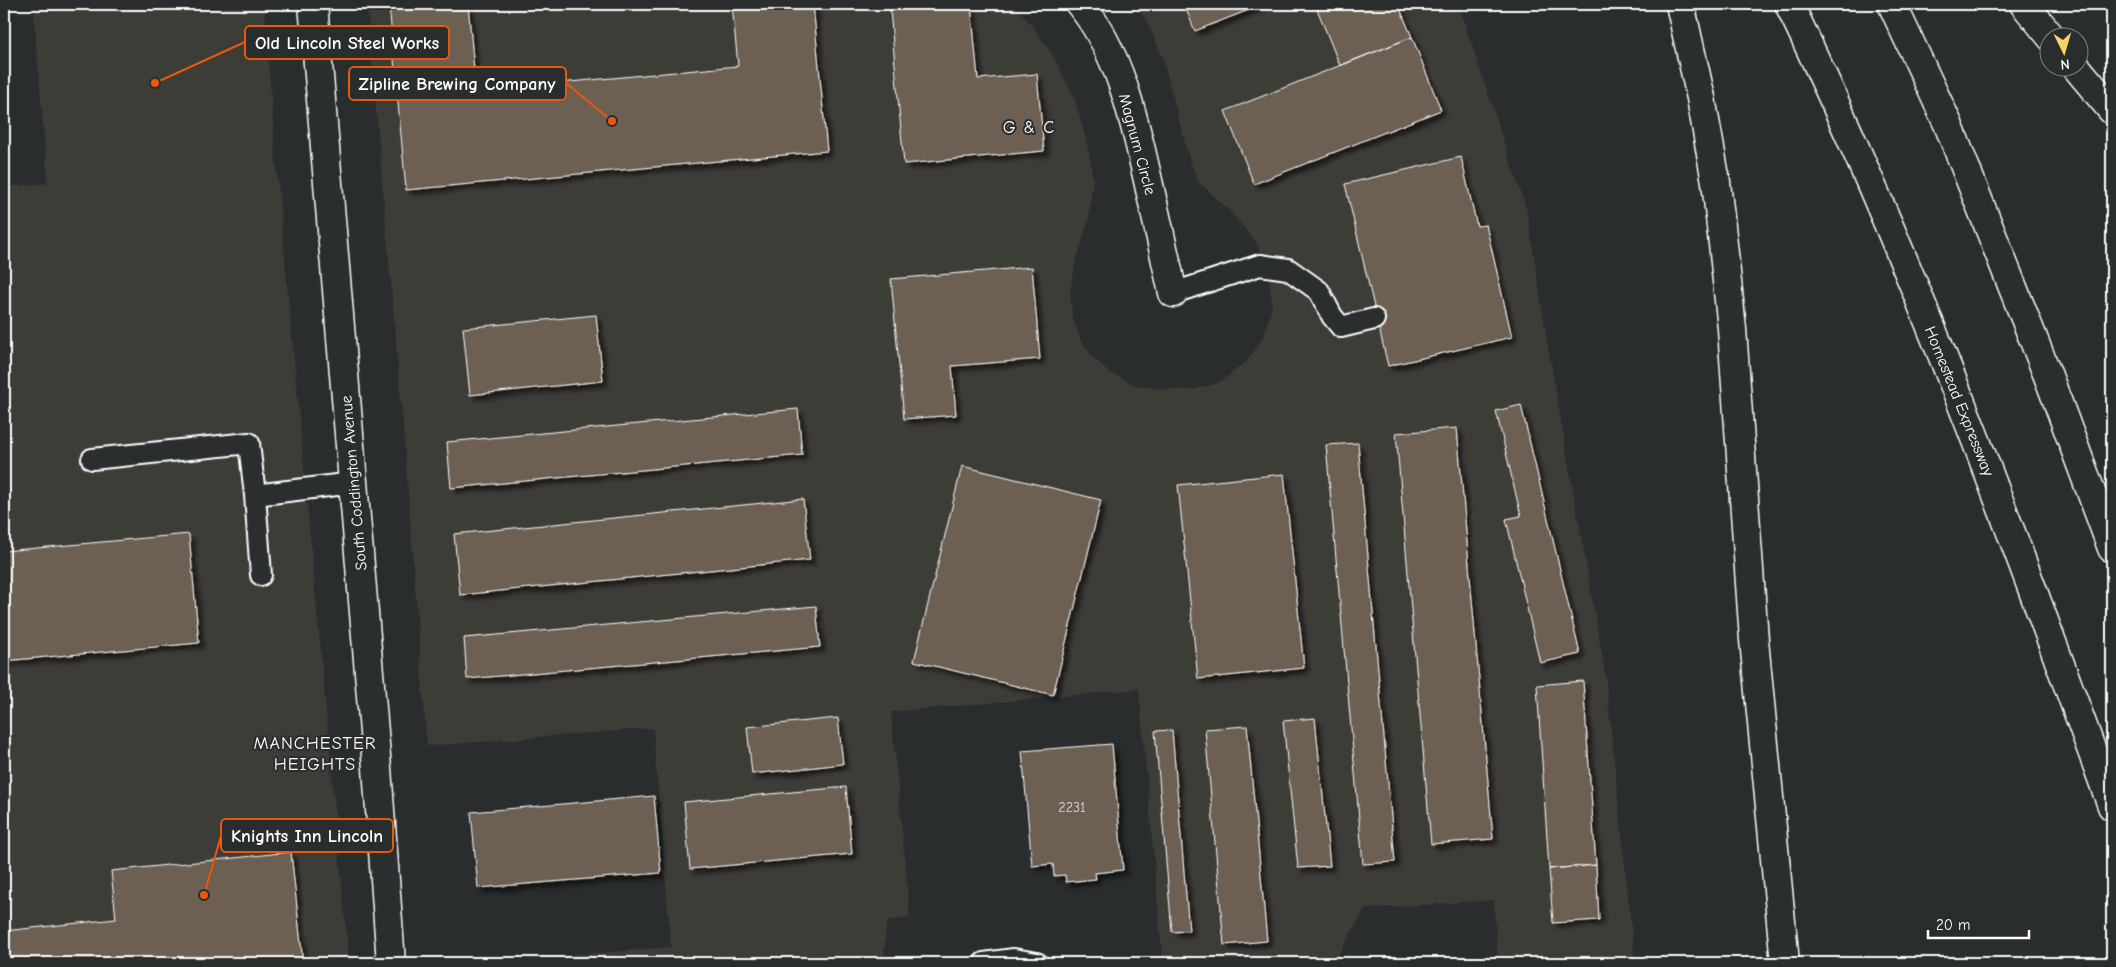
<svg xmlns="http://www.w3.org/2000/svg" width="2116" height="967" viewBox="0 0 2116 967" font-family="'Comic Neue',sans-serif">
	<defs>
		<filter id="shadow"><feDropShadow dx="4.5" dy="4.5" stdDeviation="2.5" flood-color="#0009"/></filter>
	</defs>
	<rect width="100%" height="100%" fill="#2a2d2e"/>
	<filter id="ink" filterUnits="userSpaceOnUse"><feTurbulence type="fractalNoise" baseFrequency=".02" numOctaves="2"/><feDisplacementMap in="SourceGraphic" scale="10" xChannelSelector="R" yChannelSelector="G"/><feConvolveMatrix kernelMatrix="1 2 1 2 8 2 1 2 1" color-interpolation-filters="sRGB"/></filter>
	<g filter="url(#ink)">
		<path fill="#3e3c39" d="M33,4H264L276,162L349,963H4V187L48,183Z
			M367,4H1013L1034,28L1056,61L1075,100L1089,152L1093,180L1088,223L1075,264L1070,291L1072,316L1080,339L1092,356L1109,373L1136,385L1161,389L1192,390L1219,383L1247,361L1264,336L1272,306L1269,274L1256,242L1229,210L1198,181L1189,158L1162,56L1147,22L1135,4H1458L1527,211L1549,353L1605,672L1635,963H1498L1494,900L1365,909L1334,963H1163L1139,689L891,712L910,918L887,920L883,963H472L671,947L653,728L427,746L403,425Z"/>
		<path fill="#6d6053" stroke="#fff" filter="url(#shadow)" d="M389,4H468L476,91L738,66L732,4H813L827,151L406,190Z
			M961,4H971L978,79L1037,74L1044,151L904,164L890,10Z
			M1184,4H1264L1195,31Z
			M1329,4H1398L1412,37L1340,66L1317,9Z
			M1412,37L1441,110L1254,184L1225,111Z
			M1461,157L1477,226L1486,225L1512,337L1388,366L1345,184Z
			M1032,267L1040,359L952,366L956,415L904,419L891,279Z
			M596,315L603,381L470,395L463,328Z
			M1521,405L1580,654L1540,663L1506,519L1521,516L1496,411Z
			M798,409L802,455L451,488L447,442Z
			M1457,428L1493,839L1431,844L1396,433Z
			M1358,443L1395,862L1363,864L1326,445Z
			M962,466L1101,500L1053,695L914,661Z
			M1284,474L1304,668L1198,679L1178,485Z
			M803,499L810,560L460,595L454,534Z
			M189,534L199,643L4,661V551Z
			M816,606L820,647L467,679L464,638Z
			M1583,681L1596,865L1549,869L1537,685Z
			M838,718L843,764L752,774L747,727Z
			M1315,718L1330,866L1298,868L1283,721Z
			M1247,726L1267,941L1224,945L1205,729Z
			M1172,730L1189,931L1172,932L1155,731Z
			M1112,744L1123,870L1095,873L1096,879L1066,882L1065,875L1054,876L1053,864L1032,866L1022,751Z
			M846,787L852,854L690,869L684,802Z
			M654,796L661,873L478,888L471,812Z
			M291,852L303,963H4V931L116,919L111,871Z
			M1596,865L1599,920L1553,923L1549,869Z"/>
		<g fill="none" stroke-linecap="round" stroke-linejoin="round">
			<g stroke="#fff" stroke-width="24">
				<path id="lane" d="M1173,293L1260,265L1288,269L1319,291L1332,316L1341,327L1374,319
					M92,459L249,443L255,495L353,483
					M255,495L261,575
					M984,963L1014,959L1037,963"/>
			</g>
			<g stroke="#fff" stroke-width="31">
				<path id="street" d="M313,4L377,768L391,963
					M1080,4C1121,54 1135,123 1149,185C1157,221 1165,257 1173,293"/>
			</g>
			<g stroke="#fff" stroke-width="31">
				<path id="highway" d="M1680,4L1701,98L1716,182L1724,253L1732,329L1754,640L1785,963
					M1789,4C1914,264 2014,536 2112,806
					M1892,4L1948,124L2048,376L2112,548
					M2024,4L2052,38
					M2077,68L2112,110"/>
			</g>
			<use href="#lane" stroke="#2a2d2e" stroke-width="20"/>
			<use href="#street" stroke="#2a2d2e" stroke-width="28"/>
			<use href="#highway" stroke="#2a2d2e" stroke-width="28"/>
		</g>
	</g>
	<g text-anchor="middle" stroke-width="4" stroke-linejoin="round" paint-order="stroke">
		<g font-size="14" fill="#dad7d4">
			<text x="1072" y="812">2231</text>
		</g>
		<g font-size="16" fill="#fff" stroke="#2a2d2e">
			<text transform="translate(1138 144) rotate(75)" y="6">Magnum Circle</text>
			<text transform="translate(1960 401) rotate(68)" y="6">Homestead Expressway</text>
			<text transform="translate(353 483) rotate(-95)" y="6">South Coddington Avenue</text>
		</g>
		<g font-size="18" letter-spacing="1" fill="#fff" stroke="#2a2d2e">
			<text x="1029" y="133">G &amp; C</text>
			<text x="315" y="749">MANCHESTER<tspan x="315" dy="21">HEIGHTS</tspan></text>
		</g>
	</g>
	<path fill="none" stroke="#e8590c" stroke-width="2" d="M155 83L245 42M612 121L566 83M204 895L221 836"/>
	<g fill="#e8590c" stroke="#2a2d2e" stroke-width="2">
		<circle cx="155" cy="83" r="5"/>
		<circle cx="612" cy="121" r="5"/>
		<circle cx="204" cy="895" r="5"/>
	</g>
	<g fill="#2a2d2e" stroke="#e8590c" stroke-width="2">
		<rect x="245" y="26" width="204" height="33" rx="5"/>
		<rect x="349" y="67" width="217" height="33" rx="5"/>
		<rect x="221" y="819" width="172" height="33" rx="5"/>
	</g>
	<g font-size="18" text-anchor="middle" font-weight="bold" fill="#fff">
		<text x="347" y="49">Old Lincoln Steel Works</text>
		<text x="457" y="90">Zipline Brewing Company</text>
		<text x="307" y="842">Knights Inn Lincoln</text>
	</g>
	<rect width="2116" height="967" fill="none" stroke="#2a2d2e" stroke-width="20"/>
	<rect x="10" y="10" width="2096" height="947" fill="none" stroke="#fff" stroke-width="2" filter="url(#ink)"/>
	<g transform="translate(2064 52) rotate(175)"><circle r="24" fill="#2a2d2e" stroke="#7f8182"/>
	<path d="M0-4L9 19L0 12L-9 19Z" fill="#ffd166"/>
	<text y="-8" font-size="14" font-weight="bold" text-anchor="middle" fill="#ffffff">N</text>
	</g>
	<path d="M1928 930v8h101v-8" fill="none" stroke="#ffffff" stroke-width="2.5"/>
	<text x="1936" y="930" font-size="15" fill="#ffffff" stroke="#2a2d2e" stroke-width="4" paint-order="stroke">20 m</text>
</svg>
